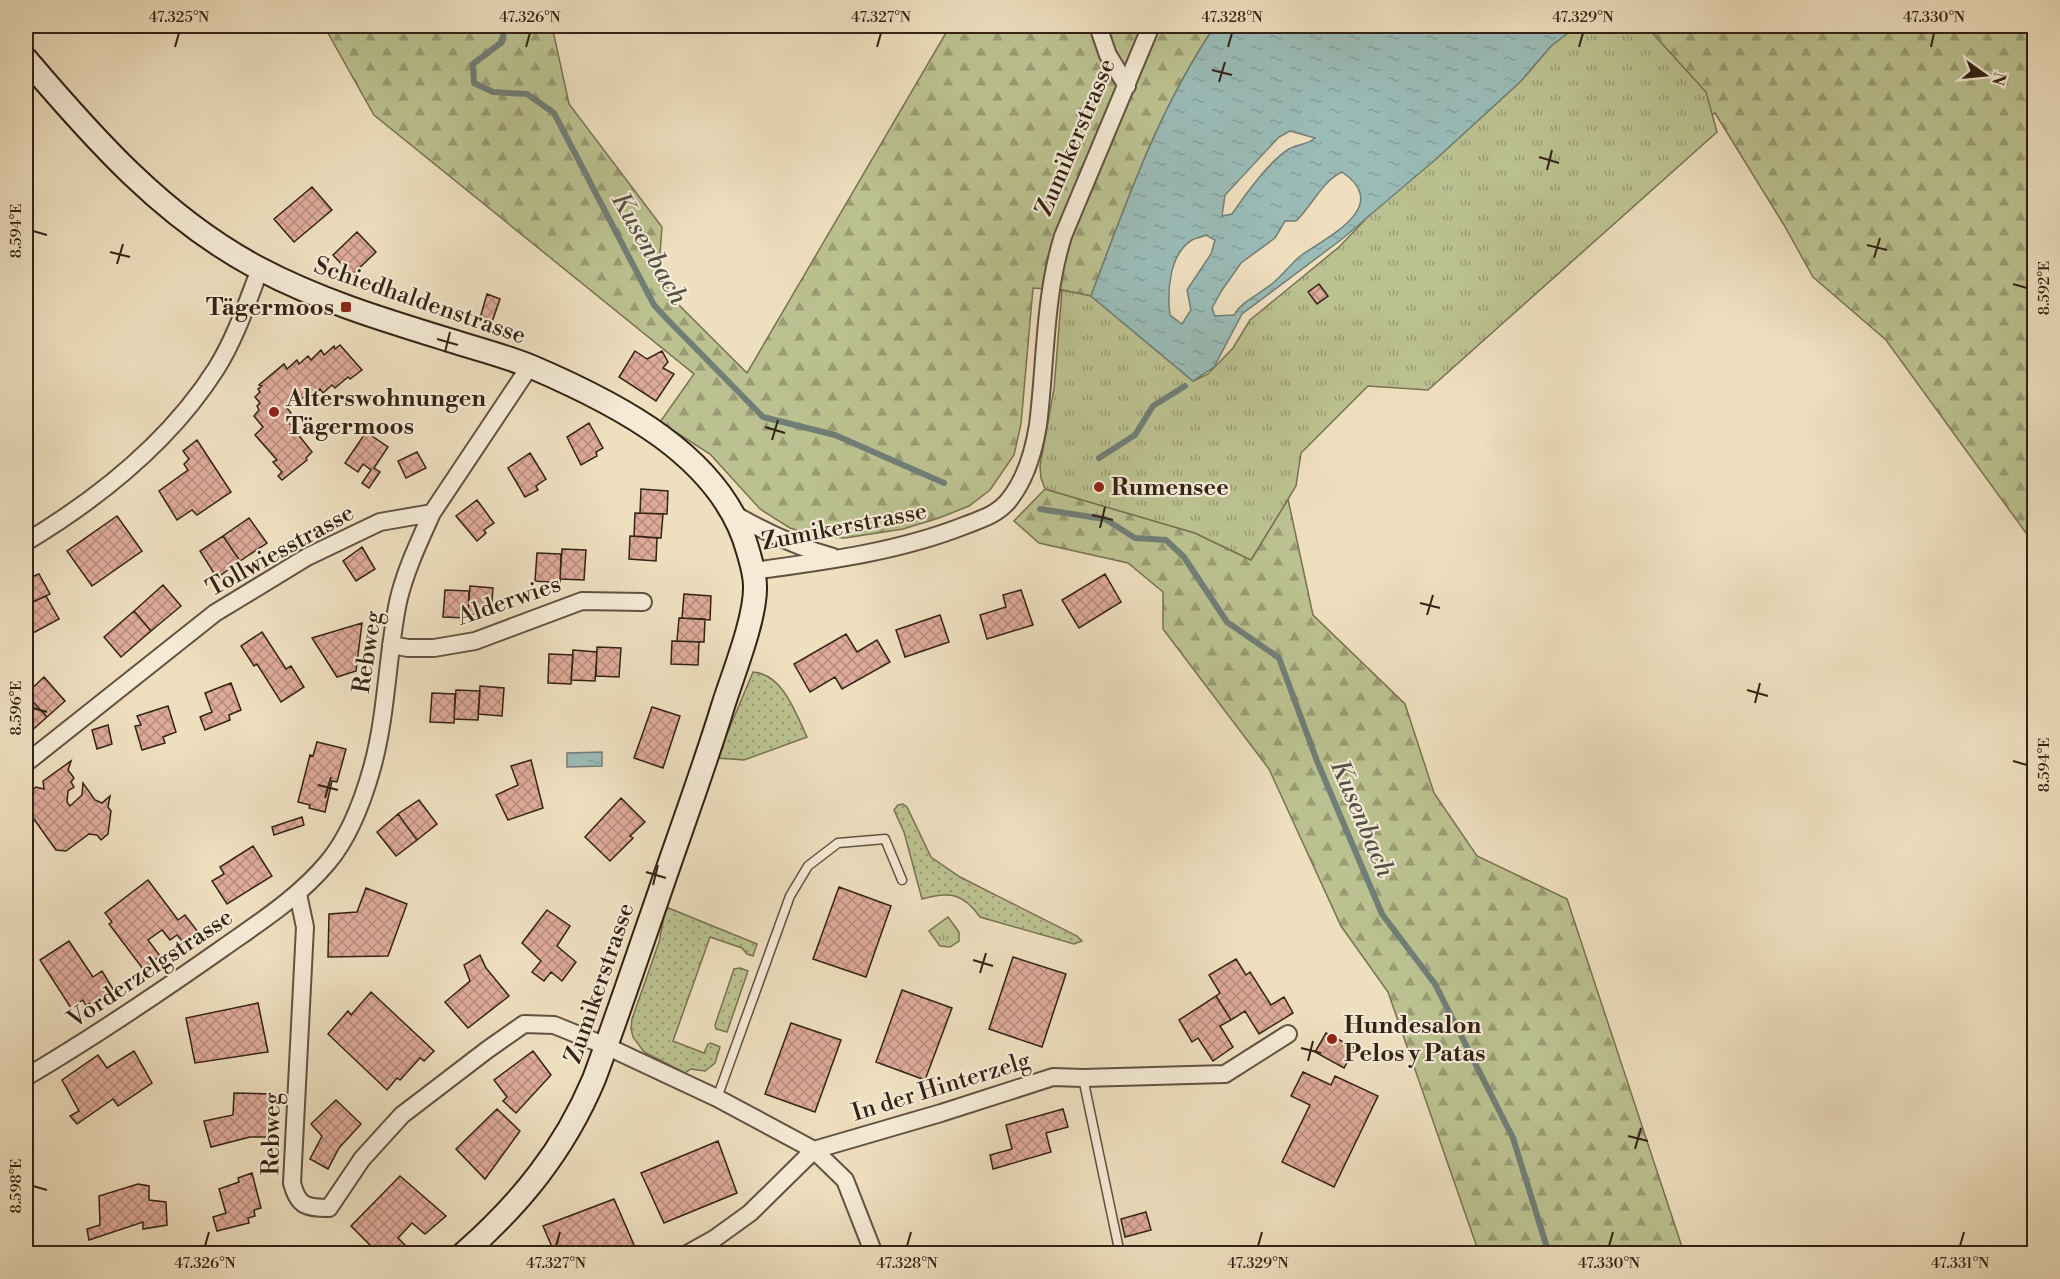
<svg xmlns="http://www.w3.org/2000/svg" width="2060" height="1279" viewBox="0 0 2060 1279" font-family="'Libre Bodoni',serif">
	<defs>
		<pattern id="grass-dots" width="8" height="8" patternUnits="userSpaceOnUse" patternTransform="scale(1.5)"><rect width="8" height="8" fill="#bbc190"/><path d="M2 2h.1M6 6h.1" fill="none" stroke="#999c74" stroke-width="1.8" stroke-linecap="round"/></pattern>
		<pattern id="forest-firs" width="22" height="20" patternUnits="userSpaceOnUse" patternTransform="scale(1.5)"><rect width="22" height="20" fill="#bbc190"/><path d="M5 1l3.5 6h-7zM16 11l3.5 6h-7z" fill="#999c74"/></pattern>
		<pattern id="park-tufts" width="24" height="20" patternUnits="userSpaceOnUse" patternTransform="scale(1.5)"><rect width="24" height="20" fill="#bbc190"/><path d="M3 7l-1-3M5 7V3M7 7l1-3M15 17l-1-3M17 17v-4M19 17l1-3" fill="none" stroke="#999c74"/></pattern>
		<pattern id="water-ripples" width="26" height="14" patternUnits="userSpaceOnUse" patternTransform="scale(1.5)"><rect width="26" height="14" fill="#9abcb7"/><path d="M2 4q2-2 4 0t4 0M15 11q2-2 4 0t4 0" fill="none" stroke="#85a19c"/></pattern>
		<pattern id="building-cross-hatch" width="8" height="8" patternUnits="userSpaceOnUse" patternTransform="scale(1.5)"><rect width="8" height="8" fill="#deaa99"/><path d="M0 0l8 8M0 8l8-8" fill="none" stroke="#b58a7c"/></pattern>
	</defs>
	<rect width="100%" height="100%" fill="#eedfbf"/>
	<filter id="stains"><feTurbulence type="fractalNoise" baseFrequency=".00333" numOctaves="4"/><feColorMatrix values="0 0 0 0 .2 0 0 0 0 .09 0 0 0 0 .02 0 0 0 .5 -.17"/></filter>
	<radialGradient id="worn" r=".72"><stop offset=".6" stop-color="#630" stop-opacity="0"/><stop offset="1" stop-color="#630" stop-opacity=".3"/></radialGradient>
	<path fill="url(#grass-dots)" stroke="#787252" stroke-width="1.5" d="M753,672C783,674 796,714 807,737L744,760L717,758Z
		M903,804L907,807L931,857L960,877L1077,936L1082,941L1074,944L980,917C963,893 949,891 922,899L904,832L894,810L898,805Z
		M666,907L757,944L753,956L747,954L742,948L710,937L673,1041L704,1053L708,1044L711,1043L720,1047L715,1063L705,1071L691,1069L685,1073L644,1052L633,1037L631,1029L632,1019L659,942Z
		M740,968L748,971L727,1032L716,1029L715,1025L734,969Z"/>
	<path fill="url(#forest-firs)" stroke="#787252" stroke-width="1.5" d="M324,26H552L569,104L662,227L659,267L672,298L747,373L950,26H1215C1159,108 1126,203 1091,296L1062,290L1033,288L1021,424L1014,455L990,490L969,506L939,518L903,529L845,538L814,536L790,528L760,509L710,454L660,422L694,374L374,115Z
		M1577,26H2034V544L1886,340L1813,277L1784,225L1715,113L1642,153Z
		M1045,489L1195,533L1251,560L1288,499L1313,615L1405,704L1434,793L1477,856L1567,899L1684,1253H1479L1388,992L1341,926L1269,769L1163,629V592L1128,563L1039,543L1014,521Z"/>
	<path fill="url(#park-tufts)" stroke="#787252" stroke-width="1.5" d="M1577,26H1646L1706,92L1717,132L1428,390L1368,386L1301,453L1296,486L1251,560L1195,533L1045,489L1041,478L1040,466L1054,389L1062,290L1091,296L1193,381L1208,374L1233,348L1250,320L1339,247L1382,202L1436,159L1521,81L1551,46Z
		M948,917L959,932V941L950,947L940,946L929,931Z"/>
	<path fill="url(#water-ripples)" stroke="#717e76" stroke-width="1.5" fill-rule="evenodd" d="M1215,26H1577L1551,46L1521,81L1436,159L1342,239L1242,314L1214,367L1193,381L1091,296C1126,203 1159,108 1215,26ZM1290,131L1315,138C1307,145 1298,144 1289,149C1269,161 1245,195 1232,214L1222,216L1225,195L1279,137ZM1342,172C1392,206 1329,236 1303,254C1292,262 1284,274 1273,283C1260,294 1242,301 1234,315L1215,316L1212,308L1222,290L1241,263L1275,238L1285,221H1296C1312,206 1322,181 1342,172ZM1206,235L1215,240L1211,254L1187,290L1191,310L1182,324L1170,315C1167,292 1169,254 1192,240C1196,238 1202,237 1206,235Z
		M602,752V766L567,767V753Z"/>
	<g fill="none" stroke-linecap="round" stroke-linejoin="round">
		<path stroke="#717e76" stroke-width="6" d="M505,26L502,42L473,64L474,83L493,92L527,94L554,113L654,305L666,318L763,417L835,435L944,483
			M1099,458L1135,435L1153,406L1185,386
			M1040,509L1105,519L1135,538L1166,540L1184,557L1227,622L1279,658L1317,761L1382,914L1435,984L1513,1138L1549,1254"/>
	</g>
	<path fill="url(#building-cross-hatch)" stroke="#342215" stroke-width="1.5" d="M312,187L332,210L294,242L274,219Z
		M357,232L376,252L352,275L333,255Z
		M1319,284L1328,296L1317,304L1308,292Z
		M487,294L500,299L492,322L480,318Z
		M340,345L362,370L350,379L348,377L335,388L332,385L323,393L320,389L311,397L308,393L294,406L291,403L287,408L291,413L285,418L312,452L306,458L307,460L282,480L278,476L282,472L273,462L277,460L255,435L263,427L254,416L259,410L257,406L260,403L255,397L260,392L258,389L262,386L259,385L284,364L287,369L297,360L299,364L308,356L311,360L321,350L324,355L334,346L335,349Z
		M635,351L647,359L662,351L668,362L663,368L674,374L656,401L619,377Z
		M589,423L603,448L596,452L597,456L581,465L567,437Z
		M366,432L388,447L374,468L380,472L369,488L362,483L371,470L363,464L358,472L345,463Z
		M197,440L231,492L197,515L192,510L177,520L159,491L188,470L184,464L189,459L183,451Z
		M417,452L426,468L406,478L398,461Z
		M530,453L546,479L536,486L538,490L525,497L508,468Z
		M641,489L668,491L667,514L640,513Z
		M477,500L494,523L484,530L486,533L477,541L456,516Z
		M635,513L663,514L661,538L634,536Z
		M117,516L142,551L92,586L67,551Z
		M249,518L267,543L240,561L223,536Z
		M223,536L240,561L217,578L200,551Z
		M630,536L657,538L656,561L629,559Z
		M362,547L375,569L356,581L343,561Z
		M562,549L586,550L584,580L560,579Z
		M537,553L561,554L560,583L535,581Z
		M39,574L50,594L26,605V579Z
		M1105,574L1121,602L1079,628L1062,600Z
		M163,585L181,606L151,631L134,611Z
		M470,586L493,588L491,615L468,614Z
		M445,590L469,591L468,618L443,617Z
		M1021,590L1033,625L987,639L980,615L1006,607L1003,595Z
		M684,594L711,596L710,620L682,618Z
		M46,596L59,619L33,633L26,621V605Z
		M134,611L151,631L121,657L104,637Z
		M940,615L949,642L905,657L896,630Z
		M679,618L705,619L704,642L677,641Z
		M362,623L356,671L337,677L312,638Z
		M262,632L286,669L291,666L304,687L281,702L257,664L254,666L241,646Z
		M846,634L857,652L877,640L890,662L842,689L835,677L810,692L794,664Z
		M672,641L699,642L698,665L671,664Z
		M597,647L621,648L619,677L596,676Z
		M573,650L597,652L595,681L571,680Z
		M549,654L573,655L571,684L548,683Z
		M44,677L65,701L47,717L26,694Z
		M231,683L241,710L229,715L230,720L205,730L200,717L212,712L205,693Z
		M480,686L504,688L502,716L478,714Z
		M456,690L480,691L478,720L454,719Z
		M432,693L455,694L454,723L430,722Z
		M26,694L47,717L29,733L26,730Z
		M168,706L176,732L163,737L165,743L142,750L135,726L141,725L137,716Z
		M652,707L680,716L663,768L634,758Z
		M108,725L112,744L97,749L92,730Z
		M317,742L346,749L337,782L332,781L325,812L309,808L310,805L298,802L310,755L313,756Z
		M531,760L543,808L508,820L496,795L518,785L511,766Z
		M71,761L68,770L74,778L71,782L74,787L68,791L67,802L70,806L82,795L83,783L95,800L102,803L110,796L108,807L111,811L108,834L101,840L97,835L89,834L66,851L56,850L26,808V796L36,787L44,789L43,781Z
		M621,798L645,822L630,836L633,838L610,861L585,837Z
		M419,800L437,824L417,840L398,814Z
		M398,814L417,840L396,856L377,832Z
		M302,817L304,825L274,835L272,827Z
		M253,846L272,876L227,904L212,881L224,874L220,867Z
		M148,880L178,920L185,915L198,932L184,943L177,935L170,940L162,930L148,940L160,956L143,969L109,924L112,922L105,913Z
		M839,887L891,906L866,977L813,959Z
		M366,888L407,904L388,956L328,957L329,914L357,912Z
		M547,910L570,926L557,946L576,962L562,981L551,972L544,981L532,972L541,961L522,943Z
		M69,941L93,977L102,971L113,989L86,1006L83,1000L71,1008L40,960Z
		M480,955L486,968L509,996L468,1028L445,1002L470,981L464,965Z
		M1013,957L1066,974L1042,1047L989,1029Z
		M1236,959L1246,975L1250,972L1271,1005L1284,997L1293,1013L1259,1034L1245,1011L1231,1020L1216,996L1220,993L1209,975Z
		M902,990L952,1008L925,1080L876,1062Z
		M371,992L434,1051L424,1061L420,1058L400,1080L397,1078L387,1090L328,1034L348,1011L351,1015Z
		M1216,996L1231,1020L1220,1026L1233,1047L1213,1061L1198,1038L1192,1042L1179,1020Z
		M258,1003L268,1052L195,1063L186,1018Z
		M791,1023L841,1040L815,1112L765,1094Z
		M1326,1033L1355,1048L1344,1068L1315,1052Z
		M134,1051L152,1083L118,1106L113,1099L77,1124L70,1116L79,1111L62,1080L98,1055L107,1068Z
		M533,1051L551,1075L516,1113L503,1101L507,1097L494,1080Z
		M1303,1072L1331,1085L1335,1076L1378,1096L1334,1187L1282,1162L1310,1105L1291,1096Z
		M234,1093L270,1094L269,1137H250L211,1147L204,1121L233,1115Z
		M336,1100L361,1124L339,1148L328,1169L310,1159L322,1136L311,1124Z
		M497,1109L520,1131L485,1179L456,1149Z
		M1063,1109L1068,1127L1046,1133L1051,1152L993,1169L990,1155L1012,1149L1006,1125Z
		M718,1141L737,1193L664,1223L641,1173Z
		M252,1173L261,1208L254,1210L255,1216L248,1218L249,1223L217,1231L213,1217L226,1213L219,1189L239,1182L238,1178Z
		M400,1176L446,1216L425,1234L412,1223L398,1238L408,1248L398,1254H379L351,1226Z
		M138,1184L149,1186V1200L166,1202L167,1225L143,1229V1222L89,1240L87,1229L100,1225L99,1196Z
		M614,1199L634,1245L615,1254H555L543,1226Z
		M1146,1212L1151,1230L1125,1237L1121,1219Z"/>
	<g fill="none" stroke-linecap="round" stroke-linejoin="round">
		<g stroke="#625140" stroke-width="11">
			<path id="service" d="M1083,1078L1120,1254
				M717,1098L790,896L808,866L838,843L885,839L902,880"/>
		</g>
		<g stroke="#625140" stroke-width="20">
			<path id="minor" d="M1098,26L1108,55L1127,86
				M732,513C765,532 797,547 833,557
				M26,542C99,498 169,443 216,369C235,339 247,303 260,269
				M753,571C826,561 898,552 966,525C982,519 998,514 1009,500C1025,480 1034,450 1038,425C1046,361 1044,297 1063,236L1151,26
				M391,645L408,648H434L475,641L582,601L643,602
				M26,763L215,613L307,557L380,522L432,513L530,366
				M298,894L305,927L292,1183C298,1206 306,1208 329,1208L362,1159L402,1115L487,1050L524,1024L554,1025L606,1046L717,1098L814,1150L845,1180L874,1254
				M26,1077C94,1037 159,993 223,948C260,922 299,897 328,862C350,836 363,800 372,768C387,714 387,656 398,602C405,571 419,542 432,513
				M687,1254L714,1239L750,1213L814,1150L941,1113L1053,1077L1083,1078L1225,1074L1288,1034"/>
		</g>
		<g stroke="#342215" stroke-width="26">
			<path id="secondary" d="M26,59C94,139 164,218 258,268C318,300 384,320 449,340C477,349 506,356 532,367C616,403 722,456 748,551C751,562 755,574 755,586C756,618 733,674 723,706C703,771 679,835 657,900C636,960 616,1020 594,1079C564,1150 521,1203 463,1254"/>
		</g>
		<use href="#service" stroke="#f4ead5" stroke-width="8"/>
		<use href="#minor" stroke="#f4ead5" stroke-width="16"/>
		<use href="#secondary" stroke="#f4ead5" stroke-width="22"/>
	</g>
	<path fill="none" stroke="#342215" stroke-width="2" d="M175,47L179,33M526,47L530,33M877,47L881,33M1228,47L1232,33M1579,47L1583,33M1931,47L1934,33M1212,70L1232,75M1219,82L1225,62M1539,157L1559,163M1547,170L1552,150M33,231L47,235M1867,245L1887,250M110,252L130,257M1874,258L1880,238M117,264L123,244M2013,284L2027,288M437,339L458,345M445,352L450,332M765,427L785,433M772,440L778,420M1092,515L1113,520M1100,528L1105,507M1420,603L1440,608M1427,615L1433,595M1747,690L1768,696M1755,703L1760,683M33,708L47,712M2013,761L2027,765M318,785L338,790M325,798L331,777M646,872L666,878M653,885L658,865M973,960L993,966M980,973L986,953M1301,1048L1321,1053M1308,1061L1313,1041M1628,1136L1648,1141M1635,1149L1641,1128M33,1186L47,1190M205,1246L209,1232M556,1246L560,1232M907,1246L911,1232M1258,1246L1262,1232M1609,1246L1613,1232M1960,1246L1964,1232"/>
	<g fill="#8f2418" stroke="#f4ead5" stroke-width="2">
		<rect x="340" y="301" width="12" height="12" rx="3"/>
		<circle cx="274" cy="412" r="6"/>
		<circle cx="1099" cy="487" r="6"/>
		<circle cx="1332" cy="1039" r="6"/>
	</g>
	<g text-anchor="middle" stroke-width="4.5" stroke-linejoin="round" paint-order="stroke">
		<g font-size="24" fill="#342215" stroke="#f4ead5">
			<text transform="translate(1075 137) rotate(-67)" y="8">Zumikerstrasse</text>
			<text transform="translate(420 300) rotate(19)" y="8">Schiedhaldenstrasse</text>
			<text transform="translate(844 526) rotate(-11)" y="8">Zumikerstrasse</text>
			<text transform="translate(280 550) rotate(-29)" y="8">Tollwiesstrasse</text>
			<text transform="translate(509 600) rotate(-19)" y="8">Alderwies</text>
			<text transform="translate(367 652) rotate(-81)" y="8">Rebweg</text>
			<text transform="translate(150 968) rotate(-34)" y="8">Vorderzelgstrasse</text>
			<text transform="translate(599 983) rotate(-71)" y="8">Zumikerstrasse</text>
			<text transform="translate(941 1086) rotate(-17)" y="8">In der Hinterzelg</text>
			<text transform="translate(271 1134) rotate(-89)" y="8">Rebweg</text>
		</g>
		<g font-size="24" font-weight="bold" fill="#342215" stroke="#f4ead5" text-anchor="start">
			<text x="334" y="315" text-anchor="end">Tägermoos</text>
			<text x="286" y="406">Alterswohnungen<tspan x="286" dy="28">Tägermoos</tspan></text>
			<text x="1111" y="495">Rumensee</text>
			<text x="1344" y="1033">Hundesalon<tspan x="1344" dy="28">Pelos y Patas</tspan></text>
		</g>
		<g font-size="26" font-style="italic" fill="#535046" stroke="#f4ead5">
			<text transform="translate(650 248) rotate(60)" y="9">Kusenbach</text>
			<text transform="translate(1363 818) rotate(67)" y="9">Kusenbach</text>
		</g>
	</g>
	<rect width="2060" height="1279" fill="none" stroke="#eedfbf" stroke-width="66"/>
	<g transform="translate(1985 75) rotate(105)" stroke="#f4ead5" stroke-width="4.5" paint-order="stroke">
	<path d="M0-4.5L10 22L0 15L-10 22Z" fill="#342215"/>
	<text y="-9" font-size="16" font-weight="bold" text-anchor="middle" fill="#342215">N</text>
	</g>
	<rect x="33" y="33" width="1994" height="1213" fill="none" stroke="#342215" stroke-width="2"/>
	<g font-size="15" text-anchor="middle" fill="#342215">
		<text x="179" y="22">47.325°N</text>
		<text x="530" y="22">47.326°N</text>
		<text x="881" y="22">47.327°N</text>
		<text x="1232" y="22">47.328°N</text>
		<text x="1583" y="22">47.329°N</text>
		<text x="1934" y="22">47.330°N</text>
		<text transform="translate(16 231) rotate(-90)" y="5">8.594°E</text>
		<text transform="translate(2044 288) rotate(-90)" y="5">8.592°E</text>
		<text transform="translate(16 708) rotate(-90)" y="5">8.596°E</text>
		<text transform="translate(2044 765) rotate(-90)" y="5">8.594°E</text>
		<text transform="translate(16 1186) rotate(-90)" y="5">8.598°E</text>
		<text x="205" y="1268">47.326°N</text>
		<text x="556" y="1268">47.327°N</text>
		<text x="907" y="1268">47.328°N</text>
		<text x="1258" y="1268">47.329°N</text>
		<text x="1609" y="1268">47.330°N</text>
		<text x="1960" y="1268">47.331°N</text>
	</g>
	<rect width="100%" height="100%" filter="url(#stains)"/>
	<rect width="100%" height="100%" fill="url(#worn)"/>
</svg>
